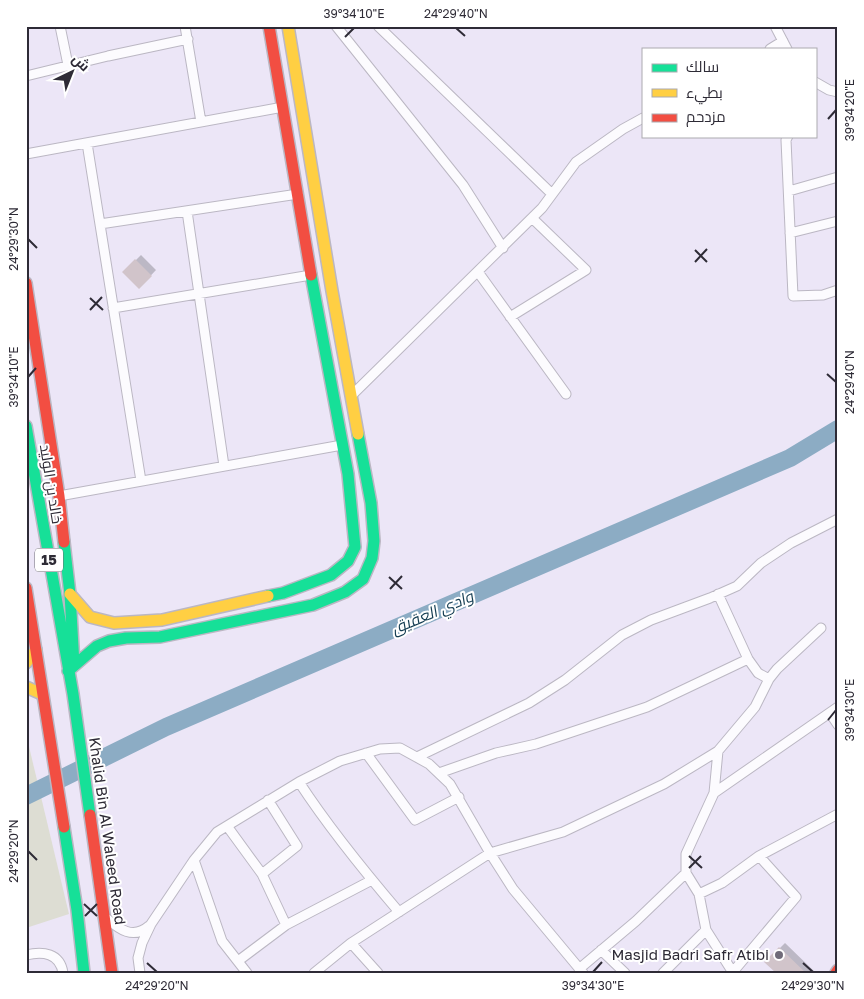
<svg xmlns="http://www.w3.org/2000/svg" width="864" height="999" viewBox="0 0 864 999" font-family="'Golos Text',Cairo,sans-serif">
	<rect width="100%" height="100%" fill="#ece6f7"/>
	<path fill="#ddddd3" d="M26,734L69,914L26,928Z"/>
	<path fill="#0003" d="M141,255L156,270L139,288L124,272Z
		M785,943L816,973H778L766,962Z"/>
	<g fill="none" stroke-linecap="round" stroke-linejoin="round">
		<path stroke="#8cacc4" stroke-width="18" d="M26,796L166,727L790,458L838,429"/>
	</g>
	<path fill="#d1c4ca" d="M135,259L152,276L139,289L122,272Z
		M779,947L806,973H776L764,962Z"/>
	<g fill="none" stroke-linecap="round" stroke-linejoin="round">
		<g stroke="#bbb7c3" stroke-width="11">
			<path id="street" d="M60,26L68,65
				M185,26L201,122
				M336,26L463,185L503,248
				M378,26L552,194
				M775,26L787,49
				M770,49L783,41
				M26,76L108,56L188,39
				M815,82L829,90L838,92
				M788,136L786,140L793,296L823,295L838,290
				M87,143L141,481
				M26,154L283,107
				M789,191L838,177
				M187,211L224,466
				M100,224L298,194
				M790,233L838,221
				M478,272L566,394
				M113,308L311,275
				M510,317L586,270L532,218
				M351,396L542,208L576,162L623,129L643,118
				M59,496L342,445
				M718,594L748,659L758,673L769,679
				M821,628L777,669L769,679L755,707L718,751L714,793L686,854V873L699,894L722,883L759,856L838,814
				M830,713L838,725
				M366,753L415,820L459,797
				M417,757L529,703L565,680L622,635L651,620L710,598L737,586L761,563L791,543L838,519
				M439,773L496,753L536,744L647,707L748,659
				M299,782C329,828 364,871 399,912
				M714,793L838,707
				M227,826L262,874L286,925
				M194,860L222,941L247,973
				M262,874L297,846L268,800
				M699,894L706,930L732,971
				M106,918C119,929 133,940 149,926
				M351,943L378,973
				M601,950L625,973
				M26,955C43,951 60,953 63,973
				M238,961L286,925L372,880
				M579,969L636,921L686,873
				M140,973L138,958L142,943L151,924L194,860L217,832L299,782L340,761L380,749L400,748L429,764L450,784L490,853L513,889L583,973
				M314,973L351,943L490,853L563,832L664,784L718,751
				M663,973L706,930
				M732,973L796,897L759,856"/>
		</g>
		<g stroke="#bbb7c3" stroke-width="14">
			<path id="fast" d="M26,426L73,694L90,815
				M64,542L70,594L74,665
				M268,596L283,593L331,575L348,561L355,547L348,474L311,275
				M68,671L97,646L109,641L126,638L160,637L313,605L345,592L363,579L372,558L374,541L371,503L358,434
				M64,827L77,910L84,973"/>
		</g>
		<g stroke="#bbb7c3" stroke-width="14">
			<path id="slow" d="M288,26L332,291L358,434
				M70,594L90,617L114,623L162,620L268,596
				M26,663L36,650
				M26,687L42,694"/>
		</g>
		<g stroke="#bbb7c3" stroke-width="14">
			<path id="jam" d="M269,26L311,275
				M26,283L59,496L64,542
				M26,588L64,827
				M90,815L112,973
				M836,973L838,970"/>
		</g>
		<use href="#street" stroke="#fcfbfe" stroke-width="9"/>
		<use href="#fast" stroke="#16e098" stroke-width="11"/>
		<use href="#slow" stroke="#ffcf43" stroke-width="11"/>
		<use href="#jam" stroke="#f24e42" stroke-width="11"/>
	</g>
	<path fill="none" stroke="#2e2b36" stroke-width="2" d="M456,28L465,36M345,37L354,28M828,119L836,110M28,239L37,248M695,250L707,262M695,262L707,249M90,298L103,310M90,310L102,297M827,374L836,382M28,377L36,368M389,577L402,589M390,589L402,576M828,720L836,710M28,851L37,860M689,856L702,868M689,868L701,856M84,904L97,916M85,916L97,904M147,963L157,972M803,963L813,972M593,972L602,962"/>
	<circle fill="#706c7a" stroke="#fff" stroke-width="2" cx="779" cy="955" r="5"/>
	<g text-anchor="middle" stroke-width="4" stroke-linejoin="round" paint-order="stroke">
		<rect fill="#fff" stroke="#6d6b72" stroke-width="1" x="35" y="548.5" width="28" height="23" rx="4"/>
		<g font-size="14" font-weight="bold" fill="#2e2b36">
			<text x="49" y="565">15</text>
		</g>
		<g font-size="15" fill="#2e2b36" stroke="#fff">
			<text transform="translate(51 484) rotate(81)" y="5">خالد بن الوليد</text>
			<text transform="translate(107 831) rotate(82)" y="5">Khalid Bin Al Waleed Road</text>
		</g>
		<g font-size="15" fill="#2e2b36" stroke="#fff" text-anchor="end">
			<text x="769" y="960">Masjid Badri Safr Atibi</text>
		</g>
		<g font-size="16" font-style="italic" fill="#123b50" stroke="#fff">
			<text transform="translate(432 612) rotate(-23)" y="6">وادي العقيق</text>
		</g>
	</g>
	<rect width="864" height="999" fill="none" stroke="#ffffff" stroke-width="55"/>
	<rect x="642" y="48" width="175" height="90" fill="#ffffff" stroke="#abaaaf"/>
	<rect x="652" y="64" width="25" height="8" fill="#16e098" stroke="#abaaaf"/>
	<text x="686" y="72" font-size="15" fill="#2e2b36">سالك</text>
	<rect x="652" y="89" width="25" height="8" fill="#ffcf43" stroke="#abaaaf"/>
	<text x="686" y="98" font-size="15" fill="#2e2b36">بطيء</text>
	<rect x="652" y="114" width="25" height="8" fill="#f24e42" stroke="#abaaaf"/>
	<text x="686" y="122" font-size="15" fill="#2e2b36">مزدحم</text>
	<g transform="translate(72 72) rotate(43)" stroke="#ffffff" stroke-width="4" paint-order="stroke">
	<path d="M0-4L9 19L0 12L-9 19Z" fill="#2e2b36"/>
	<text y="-8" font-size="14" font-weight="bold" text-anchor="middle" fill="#2e2b36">ش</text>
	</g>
	<rect x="28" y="28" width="808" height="944" fill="none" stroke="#2e2b36" stroke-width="2"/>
	<g font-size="12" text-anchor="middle" fill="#2e2b36">
		<text x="354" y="18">39°34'10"E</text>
		<text x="456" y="18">24°29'40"N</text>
		<text transform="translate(850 110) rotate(-90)" y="4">39°34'20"E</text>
		<text transform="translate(14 239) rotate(-90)" y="4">24°29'30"N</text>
		<text transform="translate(14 377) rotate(-90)" y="4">39°34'10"E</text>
		<text transform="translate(850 382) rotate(-90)" y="4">24°29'40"N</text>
		<text transform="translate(850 710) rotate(-90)" y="4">39°34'30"E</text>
		<text transform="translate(14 851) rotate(-90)" y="4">24°29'20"N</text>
		<text x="157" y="990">24°29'20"N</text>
		<text x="593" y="990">39°34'30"E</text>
		<text x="813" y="990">24°29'30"N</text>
	</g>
</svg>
